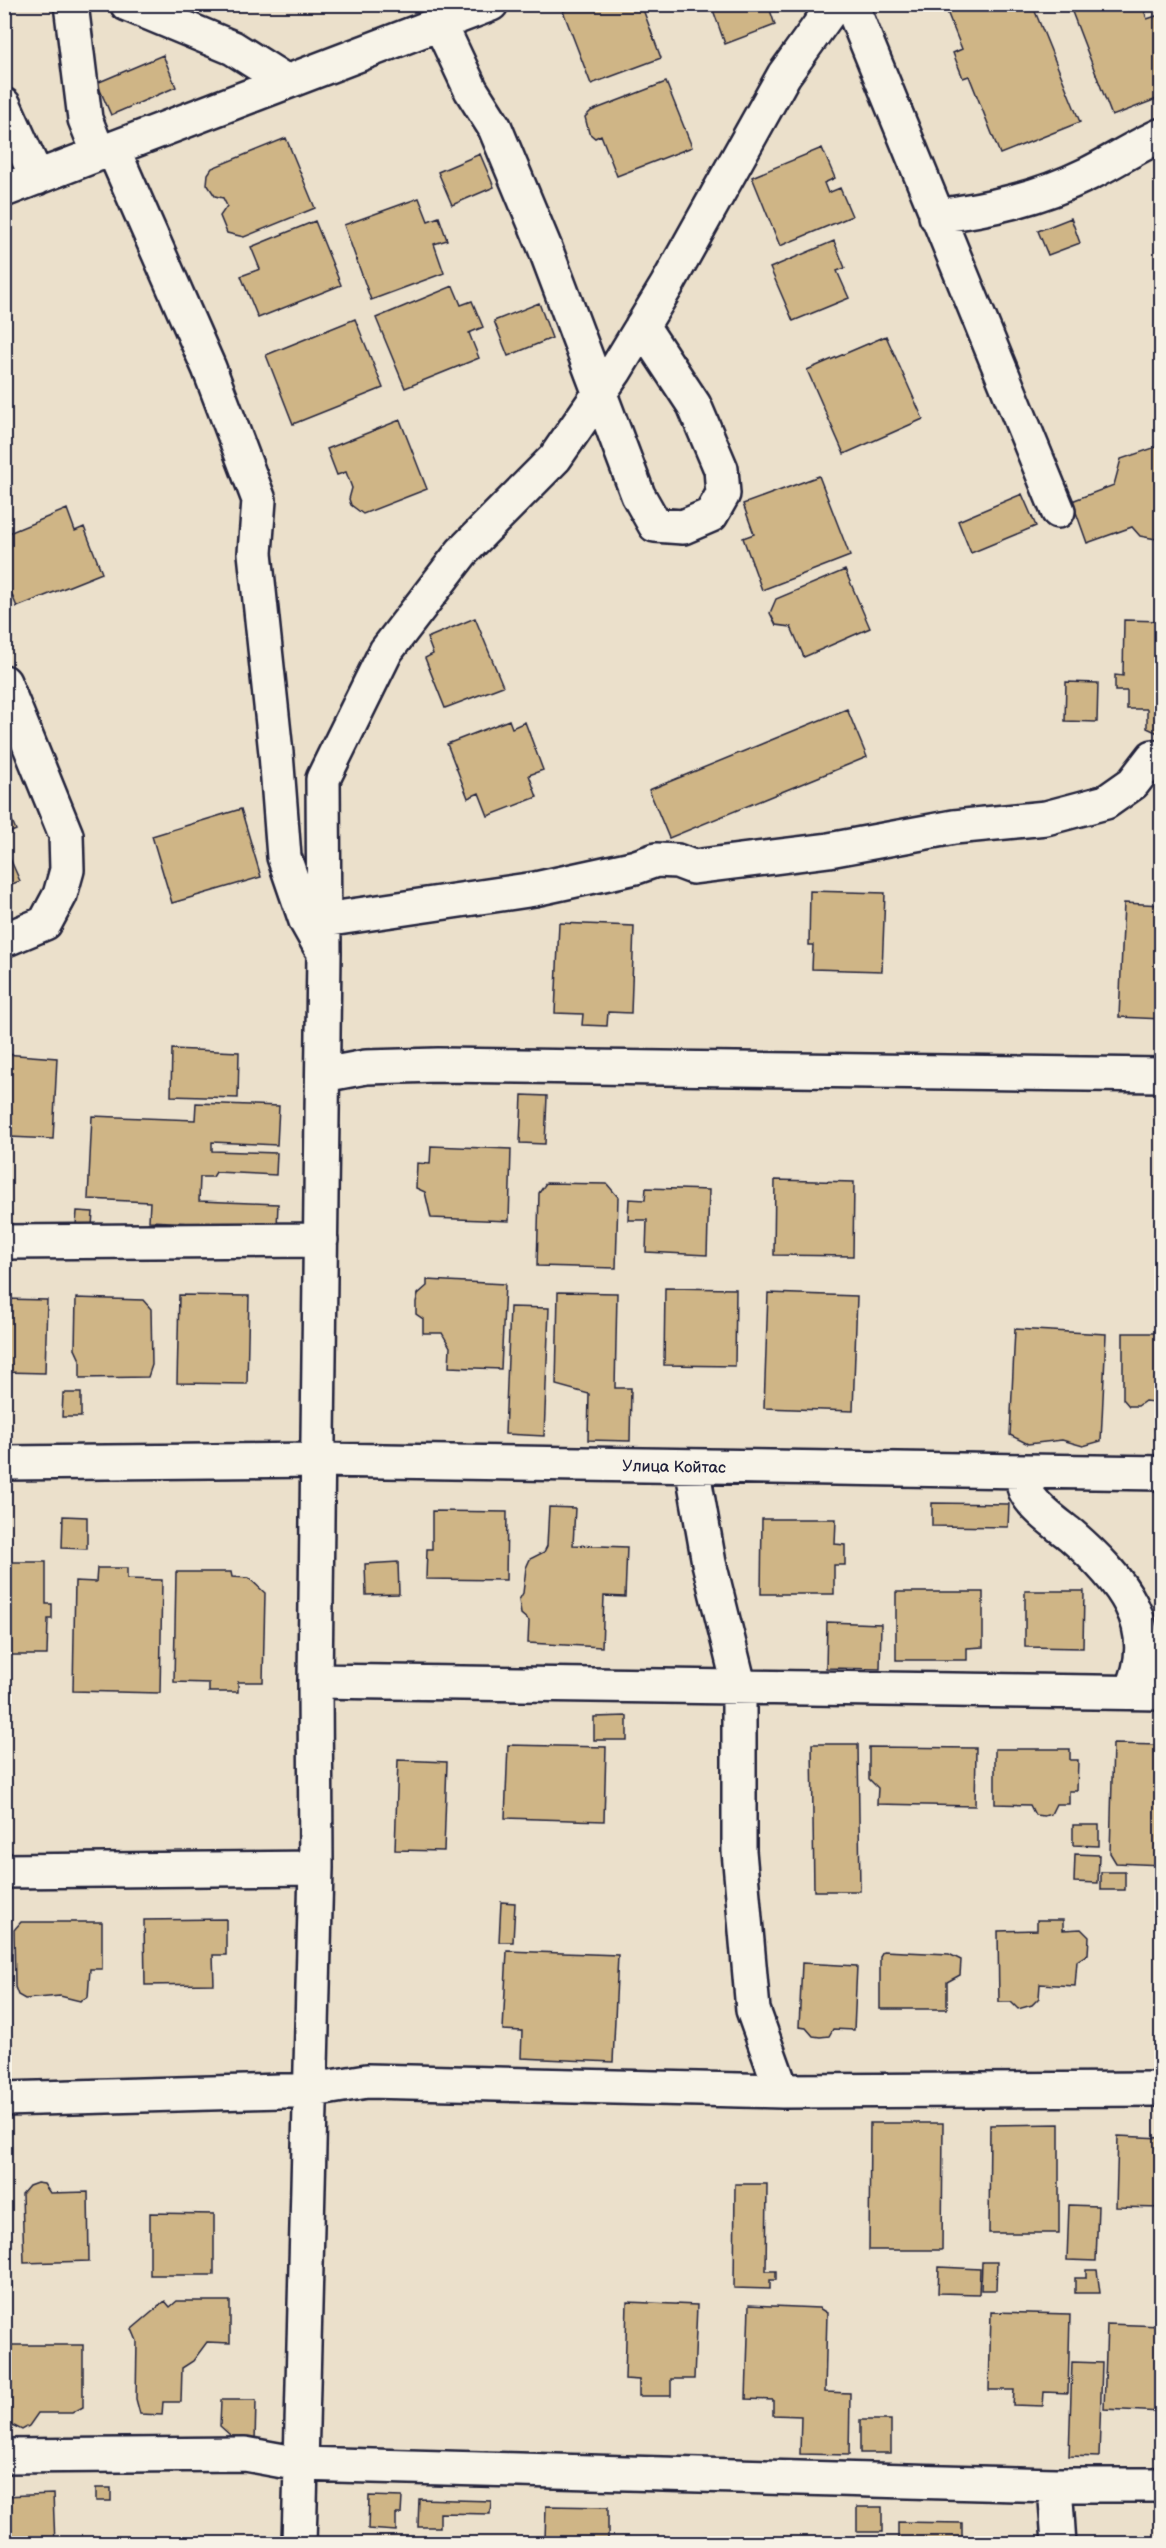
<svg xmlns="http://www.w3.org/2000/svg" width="1166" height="2548" viewBox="0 0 1166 2548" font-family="'Balsamiq Sans',sans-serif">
	<rect width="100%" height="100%" fill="#ebe0cb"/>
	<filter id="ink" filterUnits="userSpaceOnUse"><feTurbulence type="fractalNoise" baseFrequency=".0167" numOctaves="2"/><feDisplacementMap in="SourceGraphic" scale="12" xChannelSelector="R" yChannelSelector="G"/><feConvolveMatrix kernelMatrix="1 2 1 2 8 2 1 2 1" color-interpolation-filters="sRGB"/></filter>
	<g filter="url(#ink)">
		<path fill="#cfb586" stroke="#22223b" stroke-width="1.5" d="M581,4H641L661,58L591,84L563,11Z
			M711,4H768L775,25L725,44Z
			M944,4H1032L1080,122L1000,154L969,76L963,78L953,53L962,49Z
			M1069,4H1146L1143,7L1147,19L1162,14V97L1112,116Z
			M163,55L176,87L111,115L97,83Z
			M666,82L692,147L617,176L601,135L595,138L589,133L585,117L591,111Z
			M286,138L315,208L244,237L227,233L220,216L227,206L223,198L215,196L207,184L208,174L212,168Z
			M822,148L835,178L824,183L828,193L840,188L852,216L780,246L752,177Z
			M480,154L494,187L452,205L438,172Z
			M419,198L428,221L439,217L447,240L434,244L444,273L371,300L344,225Z
			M1071,218L1080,243L1048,255L1038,231Z
			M315,221L341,285L258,318L241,276L260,269L251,247Z
			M834,241L845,268L837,271L849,298L793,321L770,268Z
			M453,286L461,305L472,301L483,327L469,333L479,358L405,388L376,318Z
			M539,303L552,338L508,356L494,321Z
			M355,319L383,388L293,424L266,355Z
			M886,336L923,419L844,454L807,370Z
			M400,420L427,489L363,514L351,505L349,499L352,488L346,472L337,475L327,449Z
			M1162,445V537L1156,539L1140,536L1132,527L1087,543L1072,501L1114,485L1121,459Z
			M819,476L850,556L762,590L743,538L754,534L743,504Z
			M1022,494L1036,526L971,553L958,521Z
			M67,509L75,531L84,527L102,573L17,607L4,576V535Z
			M845,570L870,628L804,657L791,627L776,625L770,613L776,599Z
			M475,618L503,686L445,708L425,658L433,654L427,638Z
			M1124,620L1162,621L1160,734L1147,728V709H1127V691H1115V675L1123,676Z
			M1066,682L1098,683L1097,722L1065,721Z
			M847,709L867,757L669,838L649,790Z
			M509,720L512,728L525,722L543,770L529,775L537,797L488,816L479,793L468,798L447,744Z
			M241,809L261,877L172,903L152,836Z
			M8,811L16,830L4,835V812Z
			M4,845L20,881L4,887Z
			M810,891L885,893L882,971L812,969L813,945H809Z
			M1124,903L1162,905V1019L1119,1017Z
			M559,923L634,926L631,1013L608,1012L607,1026L582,1025L583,1014L555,1013Z
			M172,1049L239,1052L238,1098L171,1096Z
			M4,1054L57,1058L53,1139L10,1137V1143H4Z
			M522,1095L547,1096L545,1144L520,1143Z
			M196,1103L279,1106L277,1145L212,1142V1151L277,1153L276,1175L216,1172L213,1177H200L199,1201L278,1204L277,1227L149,1221L150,1202L88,1199L92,1116L195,1120Z
			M431,1146L511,1149L509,1221L431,1218L425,1192L416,1188L417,1163L430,1164Z
			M775,1180L854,1182L853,1256L774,1255Z
			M546,1183L607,1184L618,1197L616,1268L537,1266L539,1193Z
			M646,1188L709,1190L707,1255L646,1252L647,1220H628L629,1199L645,1200Z
			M77,1211L93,1212L92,1226L76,1225Z
			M427,1280L505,1284L501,1369L449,1367L450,1347L442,1333H423V1319L416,1314V1302L418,1294L427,1286Z
			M665,1288L736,1289L735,1366L664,1365Z
			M558,1292L617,1293L615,1388H631L630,1441L588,1440L589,1394L556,1385Z
			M768,1293L857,1296L853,1411L764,1408Z
			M179,1295L249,1296L247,1384L177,1383Z
			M76,1298L143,1300L151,1309L152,1365L148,1377L80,1378V1360L75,1349Z
			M4,1299L47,1300L45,1373L4,1372Z
			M510,1307L549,1308L544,1436L505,1434Z
			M1015,1329L1106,1334L1101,1441L1083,1446L1062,1440L1028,1444L1010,1435Z
			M1123,1333H1162V1403L1145,1401L1138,1406H1129L1123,1399Z
			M63,1393H81V1417H62Z
			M932,1503L1009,1504L1008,1527L932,1526Z
			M549,1507L575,1508L573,1545L627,1547L625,1597L604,1596L602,1647L528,1643L529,1621L521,1614L519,1600L523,1593L526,1568L530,1559L544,1552L547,1546Z
			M432,1511L507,1512L506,1580L426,1579L427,1549H432Z
			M63,1516L87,1517V1549L62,1548Z
			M762,1519H836L835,1544L845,1545V1565H834V1594H761Z
			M4,1562H46V1604H52V1619H48L47,1655H4Z
			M398,1562L399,1594L366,1595L365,1564Z
			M97,1568H127V1579L162,1580L160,1693L73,1691L75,1581L96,1582Z
			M176,1572H231L232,1577L249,1578L265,1593L263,1682H238V1692H209V1683L174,1682Z
			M1025,1591H1084L1083,1648L1025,1647Z
			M896,1592H983V1647L967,1648V1660H896Z
			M827,1622L881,1624L880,1669L826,1668Z
			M627,1716V1740H594V1717Z
			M812,1744H858L860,1891H814Z
			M1113,1744L1162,1745V1865L1116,1863L1110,1853Z
			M508,1745L606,1747L604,1821L505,1818Z
			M869,1747L976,1748L975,1806L877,1804L878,1788L869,1779Z
			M995,1749H1070V1760H1078L1077,1791H1069V1804H1056L1051,1814L1044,1816L1035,1815L1030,1805L995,1804Z
			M398,1760L447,1762L444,1851L395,1850Z
			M1073,1825H1099V1846L1073,1845Z
			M1075,1854L1099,1855L1098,1883L1074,1882Z
			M1101,1872H1125V1890H1101Z
			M501,1902L515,1903L513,1942H499Z
			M226,1919V1955H213L214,1984L145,1985L144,1920Z
			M1037,1920H1063V1930L1081,1929L1089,1937L1088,1954L1077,1961L1075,1986L1040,1984L1039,1998L1032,2005L1018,2009L1011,2002H999L998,1931L1037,1930Z
			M21,1922H102V1969H90L88,1997L80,2001L60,1996L25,1999L18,1995L15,1987L14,1930Z
			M507,1951L618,1955L613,2062L521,2058L522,2031L503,2030Z
			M883,1951L949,1954L961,1960L960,1975L947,1982V2009H880V1956Z
			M802,1963L857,1966L854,2030L833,2029L829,2036L820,2037L813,2036L806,2028L799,2027Z
			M870,2123H943L942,2250H869Z
			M1059,2124V2233H989L990,2125Z
			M1118,2136L1162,2138V2208L1116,2207Z
			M6,2169L8,2243L4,2244V2169Z
			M37,2183L44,2184L50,2193L88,2192L89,2261L24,2263L22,2194L29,2186Z
			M735,2184H767L766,2271H776V2280H770V2289L734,2288Z
			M1069,2205L1098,2206L1096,2261L1067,2260Z
			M150,2213L214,2214V2275H150Z
			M982,2262H997L996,2290H981Z
			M939,2267L980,2269L979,2294L938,2293Z
			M1086,2270H1097L1100,2293H1075V2278H1086Z
			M11,2274L12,2288H4V2275Z
			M165,2301L170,2307L177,2301H230V2343L207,2342L193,2361L182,2368L181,2402H163L162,2415L140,2414L136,2399L137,2341L132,2329Z
			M627,2302L697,2305L694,2379H671V2396H639V2380L625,2379Z
			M749,2305L819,2308L827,2313L825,2392L850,2393L849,2455L800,2454L801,2416L773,2415V2400L746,2399Z
			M991,2312L1070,2314L1068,2393L1044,2392L1043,2406L1013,2405L1014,2390H989Z
			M1107,2324L1162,2326V2412L1104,2409Z
			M4,2345H83V2407L72,2413H38L29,2426L22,2430L8,2423L9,2407L4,2402Z
			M1072,2362L1102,2363L1099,2457L1069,2456Z
			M221,2400H256L255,2442H238L220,2426Z
			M860,2420H891V2453H860Z
			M96,2488H111V2501H96Z
			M53,2494L55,2544H4V2496Z
			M369,2496L402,2497L401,2514H396V2531L368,2529Z
			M419,2499L491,2501L490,2514L440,2513V2527H418Z
			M546,2506L608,2507V2541L545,2540Z
			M857,2507H882V2532H857Z
			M898,2522L962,2523V2544H898Z
			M406,2540L482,2543V2544H405Z"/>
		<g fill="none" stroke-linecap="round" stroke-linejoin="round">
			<g stroke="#22223b" stroke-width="38">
				<path id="minor" d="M71,4L85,119L99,154
					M127,4L233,48L287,82
					M851,4L1058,511
					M440,24L471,90L495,128L545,248L638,495L655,525L683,527L711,515L723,494L721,469L694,405L642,326
					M4,105L37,178
					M113,149L209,368L259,500L255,553L276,753L284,857L306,921L320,946
					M4,190L491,4
					M936,216C990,209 1039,198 1088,174C1113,162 1136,146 1162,135
					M4,682L66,835L67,870L60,895L45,923L4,940
					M324,920L535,889L636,867L656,860L677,861L693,867L829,850L954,827L1046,818L1106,802L1133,783L1153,757
					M323,1075L366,1067L438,1065L1162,1075
					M4,1242L321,1240
					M4,1463L319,1460L1162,1473
					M692,1466L709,1563L739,1685V1851L753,2010L782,2091
					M1024,1472C1024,1477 1023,1485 1025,1490C1034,1508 1056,1523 1071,1535C1119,1577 1163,1626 1131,1692
					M315,1681L1162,1693
					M4,1871L316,1868
					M4,2099L313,2090L367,2081L782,2091L1162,2089
					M4,2456L245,2454L300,2464L1055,2485H1162
					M1055,2485L1059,2544
					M299,2544L316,1868L315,1681L324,953L323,779L386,651L462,552L555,458L615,371L667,285L784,75L835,4"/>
			</g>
			<use href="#minor" stroke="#f7f3e8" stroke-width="33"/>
		</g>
	</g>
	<g text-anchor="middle" stroke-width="6" stroke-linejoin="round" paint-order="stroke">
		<g font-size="16" fill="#22223b" stroke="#f7f3e8">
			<text transform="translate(674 1466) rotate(1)" y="6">Улица Койтас</text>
		</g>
	</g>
	<rect width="1166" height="2548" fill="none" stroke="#f7f3e8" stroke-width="24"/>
	<rect x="12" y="12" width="1142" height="2524" fill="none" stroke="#22223b" stroke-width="2" filter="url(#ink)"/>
</svg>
